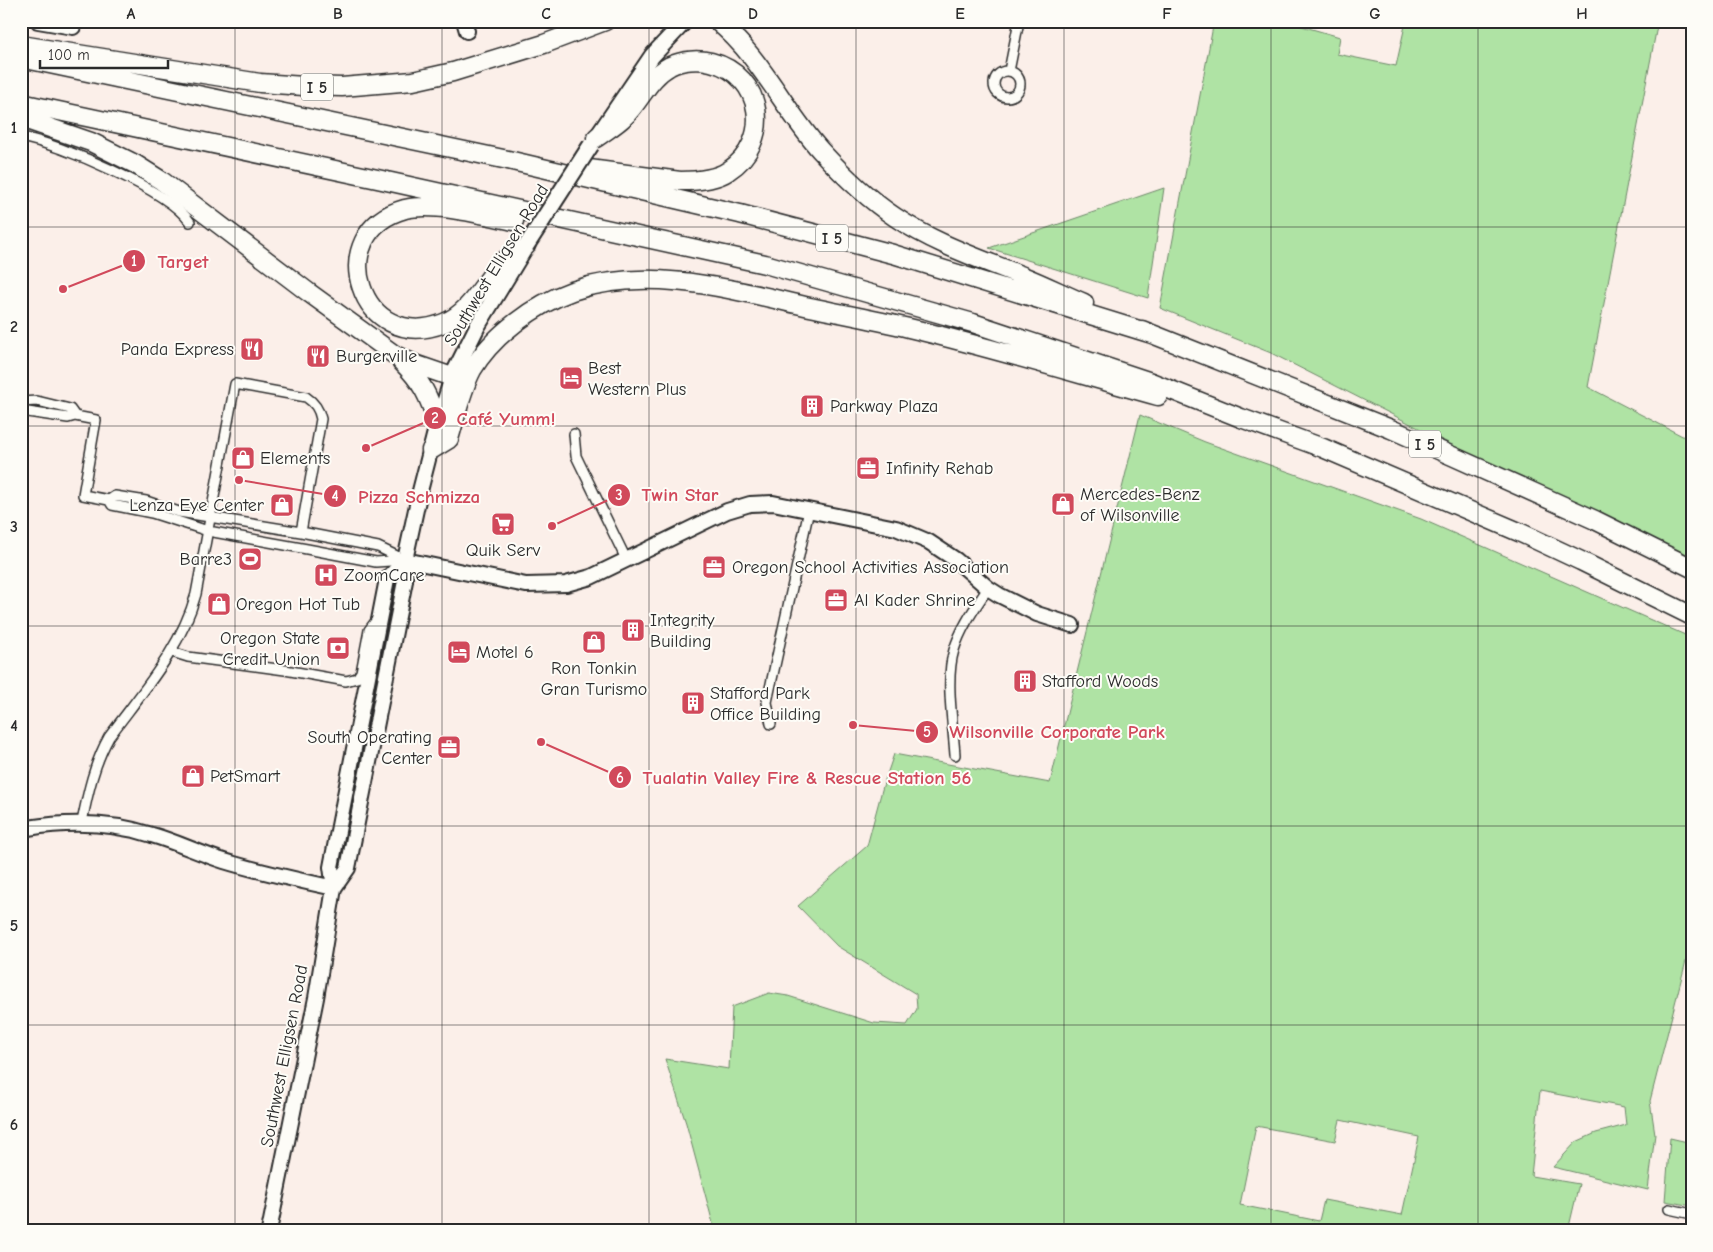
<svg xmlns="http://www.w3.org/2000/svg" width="1713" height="1252" viewBox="0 0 1713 1252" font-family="'Comic Neue',sans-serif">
	<rect width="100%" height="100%" fill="#fbefe9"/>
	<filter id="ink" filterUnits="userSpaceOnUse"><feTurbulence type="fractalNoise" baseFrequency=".02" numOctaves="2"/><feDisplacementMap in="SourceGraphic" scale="10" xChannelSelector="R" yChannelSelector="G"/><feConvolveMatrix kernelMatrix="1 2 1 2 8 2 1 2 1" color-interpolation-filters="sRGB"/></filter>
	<g filter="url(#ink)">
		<path fill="#afe3a4" stroke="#6d8768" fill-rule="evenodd" d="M1214,21H1284L1340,37L1337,54L1396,66L1406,21H1658L1588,387L1692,441V567L1271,353L1160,308Z
			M1164,188L1148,298L989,248Z
			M1140,415L1205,442L1421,519L1692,638V958L1687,957L1650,1101L1655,1134L1648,1190L1553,1167L1576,1142L1596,1133L1626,1125L1624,1107L1540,1091L1531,1176L1579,1184L1568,1231H715L686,1123L665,1059L729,1069L732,1007L769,993L788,996L874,1023L907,1025L917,1009L916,994L837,946L798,906L867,846L883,786L894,754L1050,783ZM1340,1120L1419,1137L1402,1215L1324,1200L1319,1221L1240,1205L1256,1126L1335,1141Z
			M1670,1138L1692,1143V1206L1665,1201Z"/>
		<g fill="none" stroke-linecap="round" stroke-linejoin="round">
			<g stroke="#2b2b2b" stroke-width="12">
				<path id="street" d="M994 84a13 13 0 1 1 26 0a13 13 0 1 1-26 0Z
					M1009,71L1019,21
					M21,137C60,144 168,190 190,222
					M21,402L37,401L70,409L75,416
					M21,411L68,418L75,416L96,420L83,495L109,500L112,505L152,513L208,531L307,549L376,562L405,560
					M574,434L576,456L626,559
					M109,500L115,496L146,501L179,512L301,532L378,547L405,560
					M172,652L188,657L285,670L346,681L357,678L361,672L369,630L378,618
					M771,724L767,702L809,510
					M955,755C953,723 945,679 954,650C961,627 975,608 988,588
					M82,822C88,792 94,764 109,737C142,692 181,649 196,594L235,384L306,397C315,403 319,409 321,419L301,532
					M1669,1209L1692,1214"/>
			</g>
			<g stroke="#2b2b2b" stroke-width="18">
				<path id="secondary" d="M38,21L73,27L74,21
					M464,21L467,31
					M405,560L526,585L566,584L591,577L727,511L750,504L773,503L896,528L929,542L956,560L988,588L999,595L1037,614L1072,625
					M21,824L28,828C71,821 111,822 152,835C176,842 199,853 224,861C260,872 297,880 334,888
					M334,888L348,868L405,581V560L420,491L434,436L452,377
					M269,1231L316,998L334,888L331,867L387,579L405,560"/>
			</g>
			<g stroke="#2b2b2b" stroke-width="19">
				<path id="primary" d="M599,134L652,56L685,21
					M452,377L478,325L526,246"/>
			</g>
			<g stroke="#2b2b2b" stroke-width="21">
				<path id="highway" d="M717,21C761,57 784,110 821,151C843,175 868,199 895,217C935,244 981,259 1025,277C1045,285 1065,295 1084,303
					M21,45L260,83L304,86L342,87L413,81L453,72L544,44L605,21
					M21,58L508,160L740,214L893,254L1152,334
					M21,103L382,180L765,264L973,323L1151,382L1241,418L1323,448L1519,532L1581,561L1692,616
					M21,118L91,142L135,164L162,181L308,292L395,355L417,365L452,377
					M589,169L680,181C695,181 715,180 728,171C773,142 764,75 711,62C698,59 682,60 670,66C648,78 641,101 624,117C616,125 605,131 596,138
					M514,221C485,215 434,202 405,209C321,232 360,356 444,323C471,312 482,284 501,264C508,256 518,251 526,246
					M1142,330L1391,429L1450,455L1595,520L1692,568
					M401,361C423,383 428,395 438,424
					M431,450L449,439C456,416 461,391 472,370C492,336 535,304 572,291C649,265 733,290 810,307C843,314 876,320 909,328C993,348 1075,373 1158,396"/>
			</g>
			<use href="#street" stroke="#fdfcf7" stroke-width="9"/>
			<use href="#secondary" stroke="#fdfcf7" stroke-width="14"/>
			<use href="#primary" stroke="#fdfcf7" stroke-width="15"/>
			<use href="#highway" stroke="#fdfcf7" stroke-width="18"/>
			<g stroke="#2b2b2b" stroke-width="19" stroke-linecap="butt">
				<path id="primary-bridge" d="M526,246L591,145"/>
			</g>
			<use href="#primary-bridge" stroke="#fdfcf7" stroke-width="15"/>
		</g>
	</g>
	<path fill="none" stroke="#2b2b2b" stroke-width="1" stroke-opacity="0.55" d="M235,21V1231M442,21V1231M649,21V1231M856,21V1231M1064,21V1231M1271,21V1231M1478,21V1231M21,227H1692M21,426H1692M21,626H1692M21,826H1692M21,1025H1692"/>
	<defs>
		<g id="restaurant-square" transform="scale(1.25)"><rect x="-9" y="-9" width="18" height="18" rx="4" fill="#d1495b" stroke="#fdfcf7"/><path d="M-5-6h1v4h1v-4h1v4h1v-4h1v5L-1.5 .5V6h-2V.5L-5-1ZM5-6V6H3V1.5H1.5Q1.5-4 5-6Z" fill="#fff"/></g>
		<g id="hotel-square" transform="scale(1.25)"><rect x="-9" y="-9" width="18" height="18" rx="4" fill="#d1495b" stroke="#fdfcf7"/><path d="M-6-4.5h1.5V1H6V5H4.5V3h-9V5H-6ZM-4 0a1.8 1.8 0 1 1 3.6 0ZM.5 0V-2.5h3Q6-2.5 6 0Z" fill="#fff"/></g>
		<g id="building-square" transform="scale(1.25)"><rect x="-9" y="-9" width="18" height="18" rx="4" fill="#d1495b" stroke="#fdfcf7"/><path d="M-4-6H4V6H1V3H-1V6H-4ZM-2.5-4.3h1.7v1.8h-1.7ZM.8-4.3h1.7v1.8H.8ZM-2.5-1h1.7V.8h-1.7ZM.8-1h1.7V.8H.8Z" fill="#fff"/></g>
		<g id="shop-square" transform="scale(1.25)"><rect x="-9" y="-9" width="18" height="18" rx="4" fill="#d1495b" stroke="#fdfcf7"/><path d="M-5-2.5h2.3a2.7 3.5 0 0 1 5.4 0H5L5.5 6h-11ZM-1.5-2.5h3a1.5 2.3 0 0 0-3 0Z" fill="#fff"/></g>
		<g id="office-square" transform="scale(1.25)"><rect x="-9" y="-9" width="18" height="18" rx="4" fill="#d1495b" stroke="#fdfcf7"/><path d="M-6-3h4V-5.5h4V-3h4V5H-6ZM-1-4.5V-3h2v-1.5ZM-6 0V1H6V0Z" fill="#fff"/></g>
		<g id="supermarket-square" transform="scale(1.25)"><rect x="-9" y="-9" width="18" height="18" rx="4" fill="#d1495b" stroke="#fdfcf7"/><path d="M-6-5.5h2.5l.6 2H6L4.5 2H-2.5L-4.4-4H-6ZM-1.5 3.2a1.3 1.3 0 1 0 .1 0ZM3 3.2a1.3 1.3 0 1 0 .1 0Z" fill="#fff"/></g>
		<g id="stadium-square" transform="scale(1.25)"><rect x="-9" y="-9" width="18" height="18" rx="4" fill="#d1495b" stroke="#fdfcf7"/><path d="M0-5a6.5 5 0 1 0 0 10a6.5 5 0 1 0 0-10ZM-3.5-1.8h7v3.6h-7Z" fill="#fff"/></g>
		<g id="hospital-square" transform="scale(1.25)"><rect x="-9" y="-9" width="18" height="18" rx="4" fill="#d1495b" stroke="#fdfcf7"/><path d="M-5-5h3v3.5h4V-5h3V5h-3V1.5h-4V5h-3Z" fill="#fff"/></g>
		<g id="bank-square" transform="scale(1.25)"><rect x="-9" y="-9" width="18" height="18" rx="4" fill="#d1495b" stroke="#fdfcf7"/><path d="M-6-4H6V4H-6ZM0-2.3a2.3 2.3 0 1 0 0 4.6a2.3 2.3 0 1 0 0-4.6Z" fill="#fff"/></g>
	</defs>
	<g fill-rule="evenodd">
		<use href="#restaurant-square" x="252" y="349"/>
		<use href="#restaurant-square" x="318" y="356"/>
		<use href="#hotel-square" x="571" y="378"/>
		<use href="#building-square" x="812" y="406"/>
		<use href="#shop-square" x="243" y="458"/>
		<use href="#office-square" x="868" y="468"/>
		<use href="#shop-square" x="1063" y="504"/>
		<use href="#shop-square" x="282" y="505"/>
		<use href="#supermarket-square" x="503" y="524"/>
		<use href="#stadium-square" x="250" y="559"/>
		<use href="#office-square" x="714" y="567"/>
		<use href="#hospital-square" x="326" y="575"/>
		<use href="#office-square" x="836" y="600"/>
		<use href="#shop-square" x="219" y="604"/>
		<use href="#building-square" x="633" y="630"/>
		<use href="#shop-square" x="594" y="642"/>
		<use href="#bank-square" x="338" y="648"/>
		<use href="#hotel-square" x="459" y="652"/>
		<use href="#building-square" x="1025" y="681"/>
		<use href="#building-square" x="693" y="703"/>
		<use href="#office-square" x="449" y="747"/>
		<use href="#shop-square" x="193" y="776"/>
	</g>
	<g text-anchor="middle" stroke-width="4" stroke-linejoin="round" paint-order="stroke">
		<g fill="#fdfcf7" stroke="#6a6a68" stroke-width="1">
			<rect x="301" y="73.5" width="32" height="27" rx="4"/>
			<rect x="816" y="224.5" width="32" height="27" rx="4"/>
			<rect x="1409" y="430.5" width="32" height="27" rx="4"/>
		</g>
		<g font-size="16" font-weight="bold" fill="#2b2b2b">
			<text x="317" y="93">I 5</text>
			<text x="832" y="244">I 5</text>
			<text x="1425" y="450">I 5</text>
		</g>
		<g font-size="18" fill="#2b2b2b" stroke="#fdfcf7">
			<text transform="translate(496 265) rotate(-59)" y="6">Southwest Elligsen Road</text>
			<text transform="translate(284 1056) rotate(-79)" y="6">Southwest Elligsen Road</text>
		</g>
		<g font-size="18" fill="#2b2b2b" stroke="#fdfcf7" text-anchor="start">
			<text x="234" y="355" text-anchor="end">Panda Express</text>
			<text x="336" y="362">Burgerville</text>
			<text x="588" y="374">Best<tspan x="588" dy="21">Western Plus</tspan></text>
			<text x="830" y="412">Parkway Plaza</text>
			<text x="260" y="464">Elements</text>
			<text x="886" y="474">Infinity Rehab</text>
			<text x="1080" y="500">Mercedes-Benz<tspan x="1080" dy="21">of Wilsonville</tspan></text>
			<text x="264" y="511" text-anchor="end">Lenza Eye Center</text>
			<text x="503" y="556" text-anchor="middle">Quik Serv</text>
			<text x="232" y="565" text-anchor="end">Barre3</text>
			<text x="732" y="573">Oregon School Activities Association</text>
			<text x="344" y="581">ZoomCare</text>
			<text x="854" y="606">Al Kader Shrine</text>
			<text x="236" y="610">Oregon Hot Tub</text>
			<text x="650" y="626">Integrity<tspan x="650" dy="21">Building</tspan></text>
			<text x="320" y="644" text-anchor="end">Oregon State<tspan x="320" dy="21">Credit Union</tspan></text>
			<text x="476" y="658">Motel 6</text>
			<text x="594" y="674" text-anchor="middle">Ron Tonkin<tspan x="594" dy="21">Gran Turismo</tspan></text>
			<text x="1042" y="687">Stafford Woods</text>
			<text x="710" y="699">Stafford Park<tspan x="710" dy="21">Office Building</tspan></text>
			<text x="432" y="743" text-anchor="end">South Operating<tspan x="432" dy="21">Center</tspan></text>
			<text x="210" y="782">PetSmart</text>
		</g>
	</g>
	<path fill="none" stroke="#d1495b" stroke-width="2" d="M63 289L134 261M366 448L435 418M552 526L619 495M239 480L335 496M853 725L927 732M541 742L620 777"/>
	<g fill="#d1495b" stroke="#fdfcf7" stroke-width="2">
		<circle cx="63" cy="289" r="5"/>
		<circle cx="366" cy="448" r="5"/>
		<circle cx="552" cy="526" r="5"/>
		<circle cx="239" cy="480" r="5"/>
		<circle cx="853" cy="725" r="5"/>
		<circle cx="541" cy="742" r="5"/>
		<circle cx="134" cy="261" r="12"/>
		<circle cx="435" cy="418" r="12"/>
		<circle cx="619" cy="495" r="12"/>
		<circle cx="335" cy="496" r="12"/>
		<circle cx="927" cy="732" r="12"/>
		<circle cx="620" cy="777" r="12"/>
	</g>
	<g font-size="15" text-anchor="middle" font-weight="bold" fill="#fff">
		<text x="134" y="266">1</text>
		<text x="435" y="423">2</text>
		<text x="619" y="500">3</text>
		<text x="335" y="501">4</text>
		<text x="927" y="737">5</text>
		<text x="620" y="783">6</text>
	</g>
	<g font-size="19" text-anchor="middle" font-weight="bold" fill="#d1495b" stroke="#fdfcf7" stroke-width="4" stroke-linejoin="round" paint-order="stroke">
		<text x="183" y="268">Target</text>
		<text x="506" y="425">Café Yumm!</text>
		<text x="680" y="501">Twin Star</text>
		<text x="419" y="503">Pizza Schmizza</text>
		<text x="1057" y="738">Wilsonville Corporate Park</text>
		<text x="807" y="784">Tualatin Valley Fire &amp; Rescue Station 56</text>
	</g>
	<rect width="1713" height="1252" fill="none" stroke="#fdfcf7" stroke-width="55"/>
	<path d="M40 60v8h128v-8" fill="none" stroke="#2b2b2b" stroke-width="2.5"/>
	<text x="48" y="60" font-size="15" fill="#2b2b2b" stroke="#fdfcf7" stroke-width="4" paint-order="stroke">100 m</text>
	<rect x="28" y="28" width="1658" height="1196" fill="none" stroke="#2b2b2b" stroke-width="2"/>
	<g font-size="16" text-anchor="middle" font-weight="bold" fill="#2b2b2b">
		<text x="131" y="19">A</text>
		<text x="338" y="19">B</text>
		<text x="546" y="19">C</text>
		<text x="753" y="19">D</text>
		<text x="960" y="19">E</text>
		<text x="1167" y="19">F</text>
		<text x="1375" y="19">G</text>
		<text x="1582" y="19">H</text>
		<text x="14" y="133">1</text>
		<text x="14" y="332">2</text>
		<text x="14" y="532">3</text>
		<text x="14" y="731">4</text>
		<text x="14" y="931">5</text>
		<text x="14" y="1130">6</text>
	</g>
</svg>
